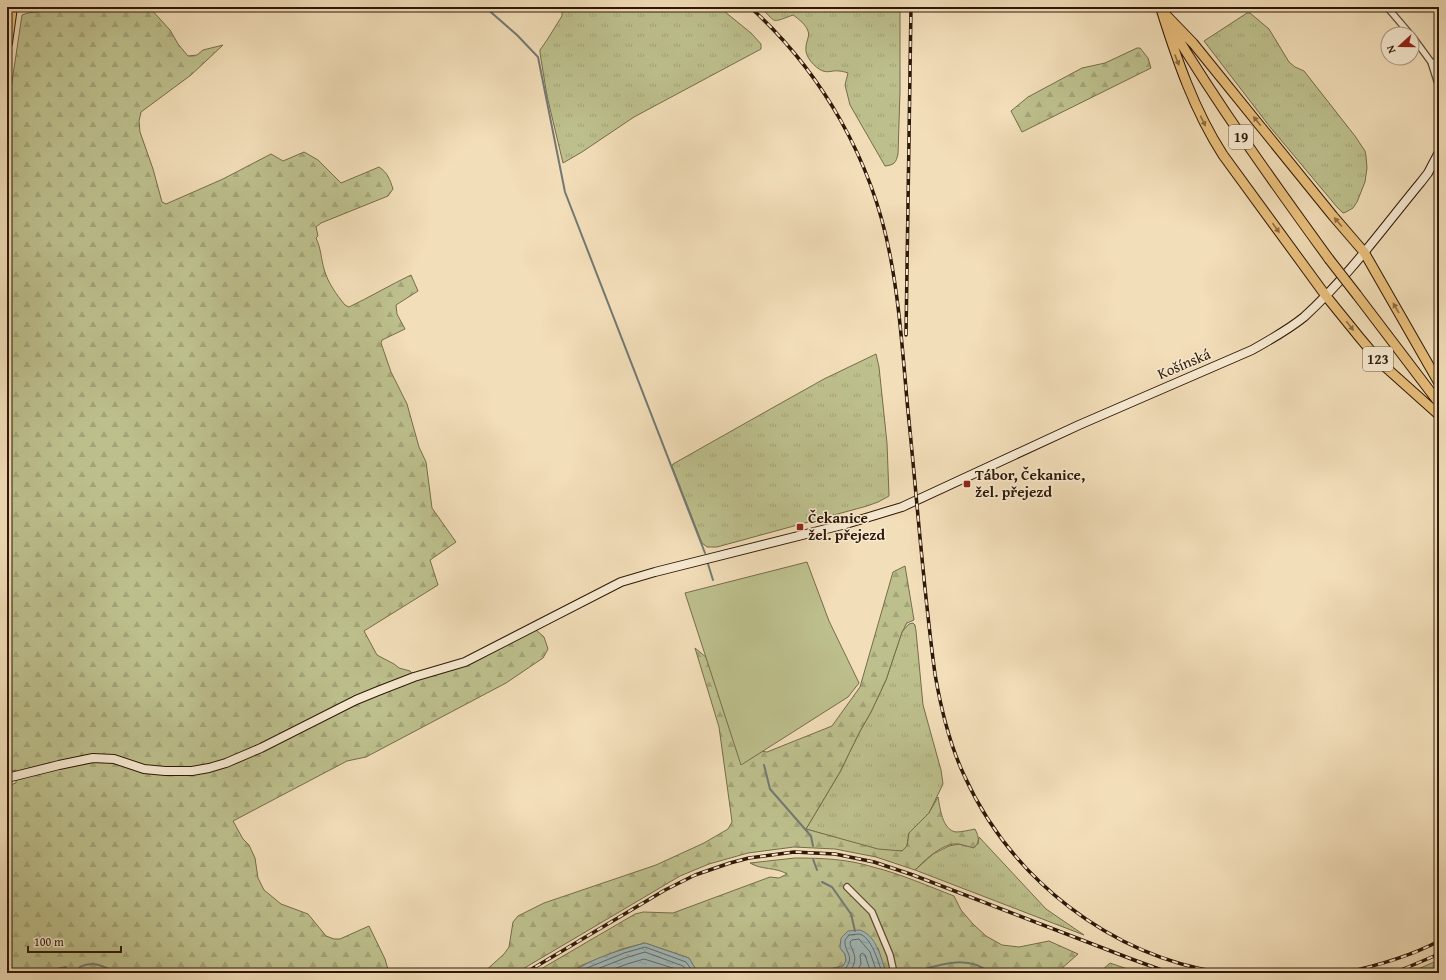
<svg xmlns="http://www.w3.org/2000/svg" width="1446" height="980" viewBox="0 0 1446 980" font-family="'Gentium Book Plus',serif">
	<defs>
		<pattern id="grass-tufts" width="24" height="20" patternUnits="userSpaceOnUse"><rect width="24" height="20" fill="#bdc08d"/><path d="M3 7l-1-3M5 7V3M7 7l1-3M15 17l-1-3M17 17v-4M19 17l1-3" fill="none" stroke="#a3a478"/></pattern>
		<pattern id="forest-firs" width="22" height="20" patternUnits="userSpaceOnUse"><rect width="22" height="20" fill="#bdc08d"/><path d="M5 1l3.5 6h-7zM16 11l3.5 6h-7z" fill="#a3a478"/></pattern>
		<pattern id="water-ripples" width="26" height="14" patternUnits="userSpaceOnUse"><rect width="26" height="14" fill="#a0b9bb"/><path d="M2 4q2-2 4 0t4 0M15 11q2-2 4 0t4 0" fill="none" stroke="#8a9e9f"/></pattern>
	</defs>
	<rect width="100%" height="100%" fill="#f2deb9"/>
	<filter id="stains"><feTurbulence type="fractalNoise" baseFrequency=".005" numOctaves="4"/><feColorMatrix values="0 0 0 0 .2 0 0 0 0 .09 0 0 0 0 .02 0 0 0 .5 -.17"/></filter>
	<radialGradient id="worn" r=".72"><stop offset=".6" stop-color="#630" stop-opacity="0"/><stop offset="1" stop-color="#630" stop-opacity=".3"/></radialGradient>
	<path fill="url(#grass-tufts)" stroke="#766c4a" d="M559,7H719L751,33L761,44V49L634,117L582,152L563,163L547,96L540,53V50L547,40L562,16V12Z
		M760,7H900V92L898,154C896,163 894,165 885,166L850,105L845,85L848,73C845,72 842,71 839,71C833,70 829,73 823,71C815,68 804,56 806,47C806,42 810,36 808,31C806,25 799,19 793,15C769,24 777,22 760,7Z
		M1247,13H1250L1269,29L1289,62L1295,67L1304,71L1355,136L1365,151L1366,156L1367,168L1365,182L1357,202L1353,208L1346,212L1343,213L1337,207L1270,127L1204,41Z
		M876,354L879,367L887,443L889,496L878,502L867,506L717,547H707L702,543L672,466L673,464L774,407L824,379Z
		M913,623L915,625L916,631L923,705L941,770L943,784L929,813L909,833L907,846L902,851L878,850L806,829L840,772L859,733L871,712L886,680L902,632L909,624Z
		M979,837L1046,909L1084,935L915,870L933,854L949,846L959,844L966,846L978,844Z
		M1110,963L1139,973H1099Z"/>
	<path fill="url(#forest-firs)" stroke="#766c4a" d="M77,7H149L170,30L178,44L188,56L197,55L203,50L223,45L191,75L141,112L139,121L140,132L153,169L162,202L166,204L223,179L271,154L283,161L304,152L318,160L341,183L379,167C388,173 390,180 393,189L388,196L321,223L316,227L318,236L316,238C321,248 321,259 324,269C328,283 336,294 345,305L349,307C370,297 390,285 411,275L418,291L396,305L397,314L405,329L382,340L381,343L391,372L407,404L419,447L426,462L432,508L456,542L430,560L438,585L364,631L377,655L394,664L399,668L410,671L417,679L536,630L544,637L548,649L543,658L506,683L366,757L347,761L233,821L243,839L249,845L255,858L258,878L264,890L281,904L308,914L326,936L334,939H340L369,926L385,959L389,973H7V786L16,783V770L7,772V115L22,15L28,13Z
		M1137,48H1140L1148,58L1151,68L1022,132L1011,111L1028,97L1082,68L1105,63Z
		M905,566L914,620L907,623L902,632L886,680L871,712L859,733L840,772L806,829L878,849L902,851L907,846L909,833L929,813L938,797C940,807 942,830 956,832C962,832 970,830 975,829C979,837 980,842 974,848C969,847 964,845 959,844C943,842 925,860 915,870L876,857L835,849L794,847L748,853L709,864L680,876L516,973H483L504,954L509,947L513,922L518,916L544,903L656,865L704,843L728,829L732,822L731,814L719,727L695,648L713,663L749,749L767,752L832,726L860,687L893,572Z
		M795,858C821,858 848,859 873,867C901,874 928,886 954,896L961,910L973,924L986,936L1002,945L1019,947L1049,941L1078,954L1060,970L1059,973H886L878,948H840L845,954L846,961L843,966L830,969L825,973H698L689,958L645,943L622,949L580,966L571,973H534L635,914L643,912L673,913L770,877L779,878L787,874C776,867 761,870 750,863Z
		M1439,960V973H1420L1418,969Z"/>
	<path fill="#bdc08d" stroke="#766c4a" d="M807,562L829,621L859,683L848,697L741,765L685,593Z"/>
	<path fill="url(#water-ripples)" stroke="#727973" d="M860,930C877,936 881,958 886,973H825L830,969L843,966L846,961L845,954L840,948L841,938L848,931Z
		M645,943L689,958L698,973H571C592,958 620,950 645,943Z"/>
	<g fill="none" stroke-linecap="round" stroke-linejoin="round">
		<path stroke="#676860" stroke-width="1" d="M577,973L582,970L624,953L645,947L686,962L694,973
			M587,973L625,958L645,952L683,966L688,973
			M603,973L627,964L644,959L679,970L681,973
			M831,973L846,968C855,955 844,953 845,940L849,935C852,935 856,934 859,934C871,936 879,963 882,973
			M848,973C854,967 857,960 853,951C852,947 850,946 850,942L852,940L859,939L870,952L877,973
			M856,973L861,964L860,955L862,953L865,955L871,973"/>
		<path stroke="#727973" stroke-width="2" d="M485,7L517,35L538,57L565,192L705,553
			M708,564L713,580
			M764,765L770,789L811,836L813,846
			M813,859L817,870
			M822,882L832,887L851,914L855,931
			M48,973L52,970L66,967V973
			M77,973L80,967C94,960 104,967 117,973
			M911,973C936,966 967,953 990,973"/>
		<g stroke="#5f4a33" stroke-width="8">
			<path id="street" d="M1387,7L1410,34
				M1412,36L1431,62L1439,87
				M1431,62L1439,64
				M847,887L872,912L890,955L894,973"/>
		</g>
		<g stroke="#2e1806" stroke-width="10">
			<path id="secondary" d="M7,778L59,765L93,758L114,759L144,769L165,771H192L209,768L226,763L261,748L356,700L378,691L414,677L465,662L621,582L655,572L846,524L902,507L1079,425L1252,350C1270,340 1288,330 1304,317C1348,277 1383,228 1421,182L1428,173L1439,152"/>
		</g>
		<g stroke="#2e1806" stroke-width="11">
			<path id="primary" d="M1161,9C1177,60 1194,110 1223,155L1326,296L1360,338L1382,364L1439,415
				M1163,12L1193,43L1333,216L1364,252L1439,383
				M1169,24C1218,105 1273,182 1329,259
				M1357,295L1439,403"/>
		</g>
		<g stroke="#2e1806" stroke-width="12">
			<path id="highway" d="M7,43L12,7"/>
		</g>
		<use href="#street" stroke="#f7ead2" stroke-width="5.5"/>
		<use href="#secondary" stroke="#f7ead2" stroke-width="8"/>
		<use href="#primary" stroke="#e9bf7c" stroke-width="9"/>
		<use href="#highway" stroke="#e9bf7c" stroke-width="10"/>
		<g stroke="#2e1806" stroke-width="3.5">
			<path id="rail" d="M750,7C822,72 872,160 890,255C900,306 903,359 908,411C917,498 923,586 935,674C941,709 949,743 964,775C1011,879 1110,956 1223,973
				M906,335L911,7
				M525,973L665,890L695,875L730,863L749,858L794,852L835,854L874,862L913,875L1134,960L1170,973
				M1343,973C1376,966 1409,957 1439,941
				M1394,973L1439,954"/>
		</g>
		<use href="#rail" stroke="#f7ead2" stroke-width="2" stroke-dasharray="6" stroke-linecap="butt"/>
		<g stroke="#2e1806" stroke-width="11" stroke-linecap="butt">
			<path id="primary-bridge" d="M1329,259L1357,295"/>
		</g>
		<use href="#primary-bridge" stroke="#e9bf7c" stroke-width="9"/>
	</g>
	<defs><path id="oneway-solid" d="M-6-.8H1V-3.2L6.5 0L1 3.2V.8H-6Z"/></defs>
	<g fill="#8c6c41">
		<use href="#oneway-solid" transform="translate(1177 60) rotate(68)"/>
		<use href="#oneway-solid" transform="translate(1203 121) rotate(64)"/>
		<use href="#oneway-solid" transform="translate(1257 121) rotate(-129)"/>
		<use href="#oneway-solid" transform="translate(1338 222) rotate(-130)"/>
		<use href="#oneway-solid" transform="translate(1276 228) rotate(54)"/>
		<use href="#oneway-solid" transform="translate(1396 308) rotate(-120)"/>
		<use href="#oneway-solid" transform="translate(1350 326) rotate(52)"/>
	</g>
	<g fill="#8f2418" stroke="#f7ead2" stroke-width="1.5">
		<rect x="963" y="480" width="8" height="8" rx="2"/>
		<rect x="796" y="523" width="8" height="8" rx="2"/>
	</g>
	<g text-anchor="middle" stroke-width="3" stroke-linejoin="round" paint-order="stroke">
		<g fill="#f7ead2" stroke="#6a5743" stroke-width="1">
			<rect x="1229" y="125" width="24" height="24" rx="3"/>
			<rect x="1363" y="347" width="30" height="24" rx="3"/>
		</g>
		<g font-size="14" font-weight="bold" fill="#2e1806">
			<text x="1241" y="142">19</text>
			<text x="1378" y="364">123</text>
		</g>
		<g font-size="15" fill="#2e1806" stroke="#f7ead2">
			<text transform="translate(1184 364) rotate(-23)" y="5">Košínská</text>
		</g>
		<g font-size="15" font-weight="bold" fill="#2e1806" stroke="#f7ead2" text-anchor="start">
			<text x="975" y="480">Tábor, Čekanice,<tspan x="975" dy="17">žel. přejezd</tspan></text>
			<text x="808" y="523">Čekanice<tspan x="808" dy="17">žel. přejezd</tspan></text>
		</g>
	</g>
	<rect width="1446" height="980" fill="none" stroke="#f2deb9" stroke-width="24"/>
	<rect x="8" y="8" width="1430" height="964" fill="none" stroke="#2e1806" stroke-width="2"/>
	<rect x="12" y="12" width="1422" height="956" fill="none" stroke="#2e1806"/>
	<g transform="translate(1400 46) rotate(249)"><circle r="19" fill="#f7ead2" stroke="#a79680"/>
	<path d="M0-3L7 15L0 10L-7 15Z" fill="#8f2418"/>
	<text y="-6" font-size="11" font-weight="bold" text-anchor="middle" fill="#2e1806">N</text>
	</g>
	<path d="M28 946v6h93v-6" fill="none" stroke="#2e1806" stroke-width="2"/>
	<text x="34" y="946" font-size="12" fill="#2e1806" stroke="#f7ead2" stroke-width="3" paint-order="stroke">100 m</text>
	<rect width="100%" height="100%" filter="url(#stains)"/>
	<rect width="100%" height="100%" fill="url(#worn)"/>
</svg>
